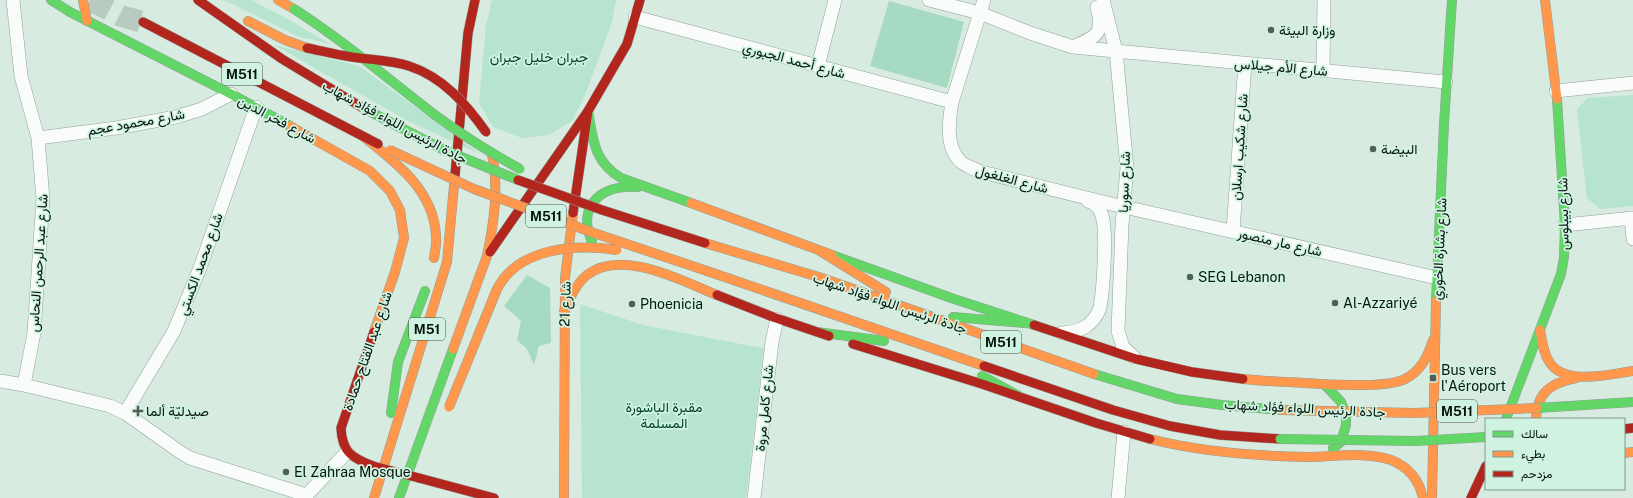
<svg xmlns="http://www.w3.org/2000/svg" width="1633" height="498" viewBox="0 0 1633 498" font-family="'Public Sans',Vazirmatn,sans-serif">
	<rect width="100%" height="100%" fill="#d8ebe1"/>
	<path fill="#b7e4ce" d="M224,0H251L291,21L330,44L297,36Z
		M492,0H616L612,22L585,95L572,121L549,135L522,138L493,127L479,103L486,25Z
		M274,45L359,66L480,154L408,121Z
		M1633,95V206L1600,209L1587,198L1577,110L1587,98Z
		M580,304L643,325L746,345L764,348L746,498H582Z"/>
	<path fill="#a7dac2" d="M889,1L964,22L947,88L870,66Z
		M527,275L550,288L551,343L539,346L534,365L527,349L517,340L521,321L504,306Z"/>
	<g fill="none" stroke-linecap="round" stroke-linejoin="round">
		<path stroke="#b9cbc1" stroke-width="22" stroke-dasharray="22 11" stroke-linecap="butt" d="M90,0L121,16L143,22"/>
		<g stroke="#91a098" stroke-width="14">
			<path id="street" d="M13,0L21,76L38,138L43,199L34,333L24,385
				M929,0L980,13L1030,33L1073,47L1446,82
				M984,0L952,102C949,121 945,147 961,162C966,166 973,168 978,171L1107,203L1437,278
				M1103,0L1116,51L1127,168L1122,225L1118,331L1123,347L1134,357
				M635,17L952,102
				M1075,46C1098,36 1104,33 1097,7
				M818,66L835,0
				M1323,70L1324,0
				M1556,91L1633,83
				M38,138L116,128L176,117L202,109L231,94
				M1631,218L1633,239
				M1565,225L1633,218
				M1233,231L1245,63
				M1062,333C1080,332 1093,326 1100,308C1103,290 1108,228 1101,213C1099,207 1094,203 1088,201
				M0,381L24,385L110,406L125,413L180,452L190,458L306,495
				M125,413L174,331L200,268L256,107
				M304,498L347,452
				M754,498L772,342L777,319
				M1118,498L1124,432"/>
		</g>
		<g stroke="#91a098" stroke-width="10">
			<path id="fast" d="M51,0L70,12L231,94L290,126
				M588,111C593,140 594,162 621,178L691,203
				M592,242C576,205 602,184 638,187
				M832,255L954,299L1034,325
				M1436,301L1444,124L1452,0
				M953,317L1024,323
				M817,332L884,341
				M1094,374L1177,399L1222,405L1280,410
				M982,376L1019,396
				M1324,384L1341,402L1346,416V425L1341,442L1333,448
				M391,413L398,362L425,291
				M1506,419L1561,274L1564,257L1565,225L1557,99
				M399,498L453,349"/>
		</g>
		<g stroke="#91a098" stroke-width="10">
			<path id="slow" d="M83,0L87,21
				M278,0L294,9
				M1545,0L1557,99
				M248,21L285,40L307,48
				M290,126L370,171L390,191L400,210L404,238L395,272L374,332
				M364,137C397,163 434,191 436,236C437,243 435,251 434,258
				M691,203L832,255
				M820,251L886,292
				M707,271L984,366
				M822,278L1094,374
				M564,311C570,298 576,284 587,275C622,248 682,281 717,295
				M1540,330C1542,341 1543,353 1550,363C1566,386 1610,374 1633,371
				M453,349L487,256C494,222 499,189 492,154
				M1243,379C1263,381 1284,382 1304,383C1329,384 1384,389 1405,379C1421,371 1428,356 1433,340
				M1536,419C1537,392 1551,383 1576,378
				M1150,439C1201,452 1254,456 1307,457C1334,457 1365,451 1391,460C1409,467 1419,480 1423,498
				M1624,453L1633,452
				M374,498L447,262L455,175
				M564,498L565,278L573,213
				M1432,498L1436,301"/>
		</g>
		<g stroke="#91a098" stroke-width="10">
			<path id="jam" d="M198,0L282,59L363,108
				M143,22L378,144
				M455,175L468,33L475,0
				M573,213L588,111L627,44L640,0
				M490,252L588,111
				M717,295L773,317L829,336
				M1034,325L1136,359L1192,372L1243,379
				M853,344L982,384L1096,423L1150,439
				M984,366L1113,410L1170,426L1220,435L1280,439
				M1624,429L1633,428
				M373,466C352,458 342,452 341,428L374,332
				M419,478L494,498
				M1471,498L1486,466"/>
		</g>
		<use href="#street" stroke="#f9fcfa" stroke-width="13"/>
		<use href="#fast" stroke="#63d668" stroke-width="9"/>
		<use href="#slow" stroke="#ff974d" stroke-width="9"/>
		<use href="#jam" stroke="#b3261e" stroke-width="9"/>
		<g stroke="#91a098" stroke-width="10" stroke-linecap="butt">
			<path id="fast-bridge" d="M294,9C344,41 388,79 435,115C462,135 491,153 520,169
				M363,108L444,150L518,180
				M1537,408L1633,402
				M1280,439L1416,441L1486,437"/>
		</g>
		<g stroke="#91a098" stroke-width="10" stroke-linecap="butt">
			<path id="slow-bridge" d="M390,150L474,189L594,233L707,271
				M705,243L822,278
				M449,407L497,289C519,247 576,244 617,250
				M1280,410L1414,413L1537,408"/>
		</g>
		<g stroke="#91a098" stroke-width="10" stroke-linecap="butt">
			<path id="jam-bridge" d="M307,48C322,51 337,55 352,57C371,60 390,60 409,66C443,77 466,104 486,132
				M518,180L602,210L705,243
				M373,466L419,478"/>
		</g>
		<use href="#fast-bridge" stroke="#63d668" stroke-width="9"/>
		<use href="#slow-bridge" stroke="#ff974d" stroke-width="9"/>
		<use href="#jam-bridge" stroke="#b3261e" stroke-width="9"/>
	</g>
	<g fill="#515f58" stroke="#d0f3e1" stroke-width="1.5">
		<circle cx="1271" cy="30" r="4"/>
		<circle cx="1373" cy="149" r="4"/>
		<circle cx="1190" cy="277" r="4"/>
		<circle cx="1335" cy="303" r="4"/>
		<circle cx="632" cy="304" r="4"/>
		<rect x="1429" y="374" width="8" height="8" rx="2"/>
		<path d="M136 405h4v4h4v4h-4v4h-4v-4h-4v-4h4z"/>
		<circle cx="286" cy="472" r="4"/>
	</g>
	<g text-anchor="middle" stroke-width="3.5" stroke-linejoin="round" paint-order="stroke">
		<g fill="#d0f3e1" stroke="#44574d" stroke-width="1">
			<rect x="222" y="63" width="40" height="22" rx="3"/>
			<rect x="526" y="205" width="40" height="22" rx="3"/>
			<rect x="409" y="318" width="36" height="22" rx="3"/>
			<rect x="981" y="331" width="40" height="22" rx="3"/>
			<rect x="1437" y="400" width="40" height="22" rx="3"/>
		</g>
		<g font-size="13" font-weight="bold" fill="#08140e">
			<text x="242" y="79">M511</text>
			<text x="546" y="221">M511</text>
			<text x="427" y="334">M51</text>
			<text x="1001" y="347">M511</text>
			<text x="1457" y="416">M511</text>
		</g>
		<g font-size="14" fill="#08140e" stroke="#d0f3e1" text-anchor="start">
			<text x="1279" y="35">وزارة البيئة</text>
			<text x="1381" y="154">البيضة</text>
			<text x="1198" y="282">SEG Lebanon</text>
			<text x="1343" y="308">Al-Azzariyé</text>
			<text x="640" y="309">Phoenicia</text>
			<text x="1441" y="375">Bus vers<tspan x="1441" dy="16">l'Aéroport</tspan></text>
			<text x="146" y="416">صيدليّة ألما</text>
			<text x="294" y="477">El Zahraa Mosque</text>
		</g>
		<g font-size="14" fill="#00442d" stroke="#d0f3e1">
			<text x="539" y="62">جبران خليل جبران</text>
			<text x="664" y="412">مقبرة الباشورة<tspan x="664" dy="16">المسلمة</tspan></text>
		</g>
		<g font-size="14" fill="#08140e" stroke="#d0f3e1">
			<text transform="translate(794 60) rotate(15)" y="5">شارع أحمد الجبوري</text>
			<text transform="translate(1281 67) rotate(5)" y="5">شارع الأم جيلاس</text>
			<text transform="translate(277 119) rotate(28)" y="5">شارع فخر الدين</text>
			<text transform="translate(136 122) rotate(-10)" y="5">شارع محمود عجم</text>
			<text transform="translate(395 122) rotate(28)" y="5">جادة الرئيس اللواء فؤاد شهاب</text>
			<text transform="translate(1239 147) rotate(-86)" y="5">شارع شكيب ارسلان</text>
			<text transform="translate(1012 179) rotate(15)" y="5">شارع الغلغول</text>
			<text transform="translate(1124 182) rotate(-88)" y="5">شارع سوريا</text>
			<text transform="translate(1563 214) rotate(-91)" y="5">شارع بيبلوس</text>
			<text transform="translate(1280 242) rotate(13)" y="5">شارع مار منصور</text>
			<text transform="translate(1439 249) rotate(-87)" y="5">شارع بشارة الخوري</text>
			<text transform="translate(38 263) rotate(-86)" y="5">شارع عبد الرحمن النحاس</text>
			<text transform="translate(200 264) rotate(-70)" y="5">شارع محمد الكستي</text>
			<text transform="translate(890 303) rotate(19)" y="5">جادة الرئيس اللواء فؤاد شهاب</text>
			<text transform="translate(565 304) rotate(-88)" y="5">شارع 21</text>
			<text transform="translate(367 351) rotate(-71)" y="5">شارع عبد الفتاح حمادة</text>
			<text transform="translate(764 408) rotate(-84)" y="5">شارع كامل مروة</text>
			<text transform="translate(1305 408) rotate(3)" y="5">جادة الرئيس اللواء فؤاد شهاب</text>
		</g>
	</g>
	<rect x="1485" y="418" width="140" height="72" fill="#d0f3e1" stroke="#809a8d"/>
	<rect x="1493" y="431" width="20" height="6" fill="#63d668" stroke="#809a8d"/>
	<text x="1521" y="438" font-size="12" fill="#08140e">سالك</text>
	<rect x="1493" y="451" width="20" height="6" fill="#ff974d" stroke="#809a8d"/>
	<text x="1521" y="458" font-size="12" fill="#08140e">بطيء</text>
	<rect x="1493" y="471" width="20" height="6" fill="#b3261e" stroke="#809a8d"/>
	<text x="1521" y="478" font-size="12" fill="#08140e">مزدحم</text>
</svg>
